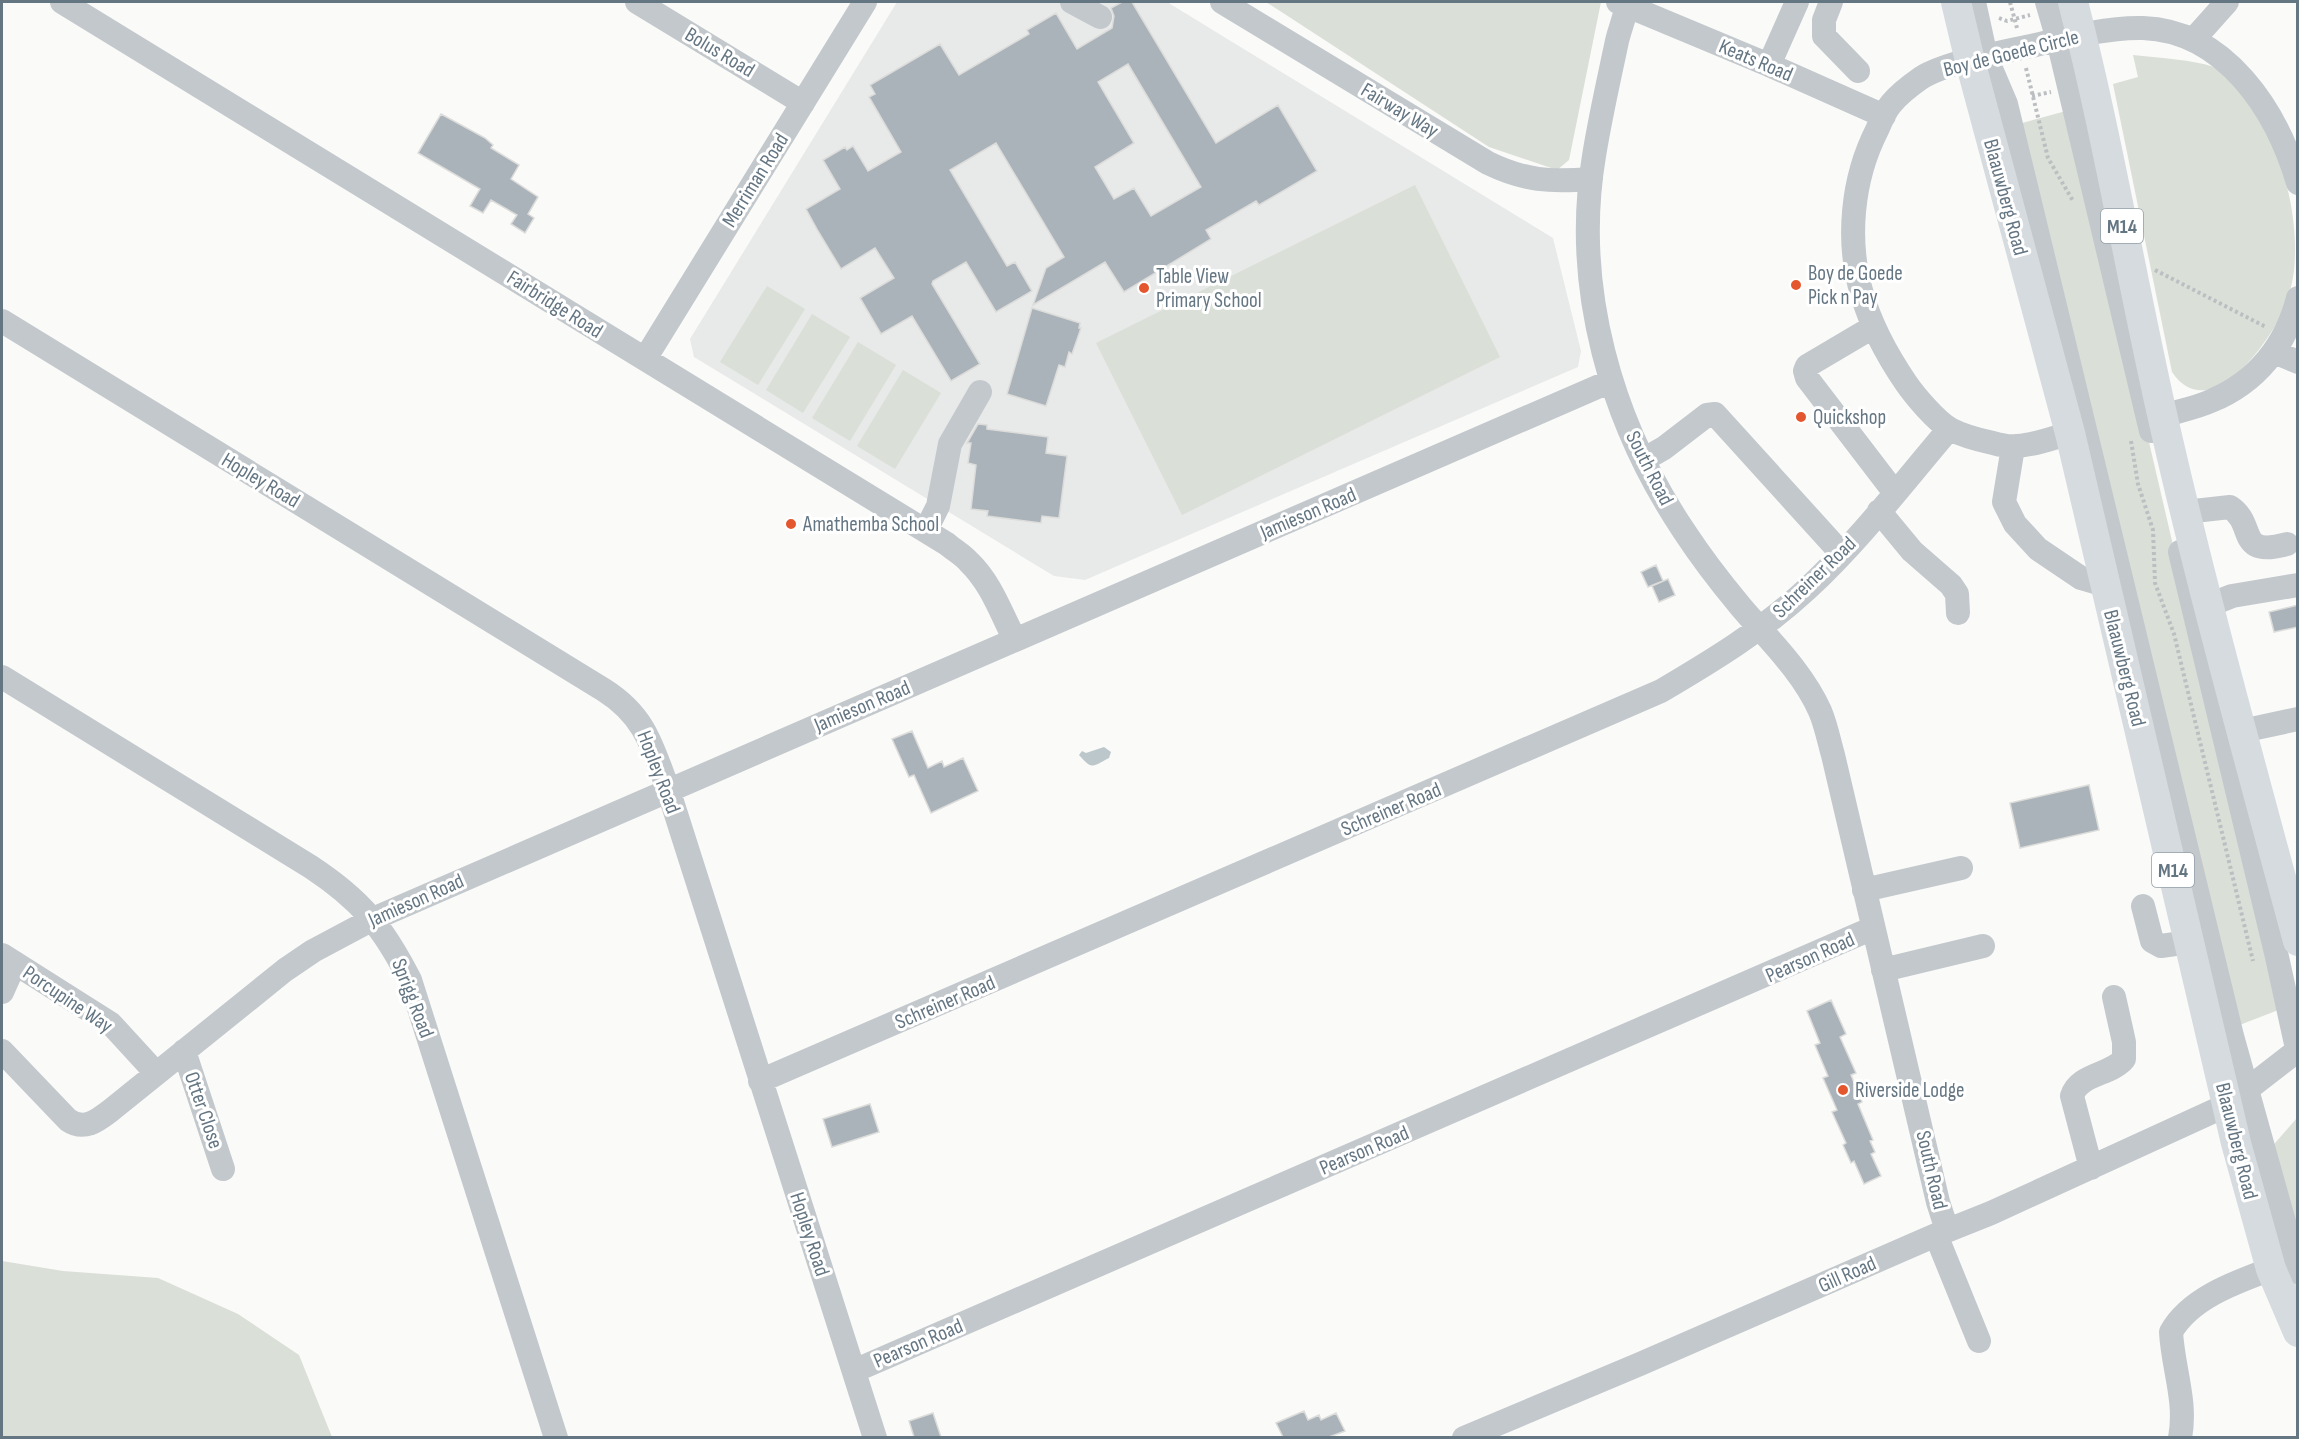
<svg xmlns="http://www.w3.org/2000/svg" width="2299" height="1439" viewBox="0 0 2299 1439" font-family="'Sofia Sans Condensed',sans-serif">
	<rect width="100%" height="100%" fill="#fafaf8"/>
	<path fill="#e8e9e9" d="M897,2H1167L1553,238L1581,351L1578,367L1085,580L1054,576L694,357L690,339Z"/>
	<path fill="#dadfd7" d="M1266,2H1601L1569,160L1557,170L1489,147Z
		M2133,55C2158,58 2190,59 2214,67C2226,71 2252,107 2259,118C2285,163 2299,218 2294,271C2292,284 2289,299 2283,311C2268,344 2209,427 2172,372L2113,84L2138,77Z
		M2066,111L2142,412L2281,1009L2237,1026L2015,125Z
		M1415,185L1500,357L1182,515L1096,343Z
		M767,286L805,309L758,385L720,362Z
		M812,314L850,337L803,413L766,390Z
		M858,342L896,365L850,441L812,418Z
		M903,370L941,393L895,469L857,446Z
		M2297,1118V1309L2254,1167Z
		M2,1261L63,1271L158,1278L238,1314L299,1355L332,1437H2Z"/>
	<path fill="#bbc7cb" d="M1104,747L1111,752L1109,758C1092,767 1092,770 1079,755L1082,751L1086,753Z"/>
	<path fill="#aab3b9" stroke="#dcdcda" stroke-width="1.5" fill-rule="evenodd" d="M1122,2H1132L1216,143L1278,105L1317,171L1259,205L1256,201L1206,230L1211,239L1124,292L1105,262L1033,305L1046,268L1064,257L996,143L950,170L1007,266L1015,262L1032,291L996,312L966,262L933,281L932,284L980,364L951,381L912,316L881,334L860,298L894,278L875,248L841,269L818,231L806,209L840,189L823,160L845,147L847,150L853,146L868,171L901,152L869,97L875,94L870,85L940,44L959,75L1029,34L1027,30L1056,13L1077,49L1112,28L1114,16L1111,8ZM1128,64L1201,187L1151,216L1134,188L1114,199L1095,167L1134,143L1098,82Z
		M441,114L485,138L493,145L491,148L519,165L511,179L538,197L528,214L534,218L525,233L511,224L517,215L491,200L483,213L470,206L480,189L418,153Z
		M1032,308L1080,323L1079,328H1081L1072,354L1069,352L1065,367L1059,365L1046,406L1007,394Z
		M978,424L987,425V429L1048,437L1046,453L1067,456L1059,518L1042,516L1041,523L987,516L988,511L971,509L976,465L968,463L971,443H967Z
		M1656,565L1663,581L1648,587L1641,572Z
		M1668,579L1675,595L1659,602L1652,586Z
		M2298,605V627L2274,632L2269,612Z
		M912,731L928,768L942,761L944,767L963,758L978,791L931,813L914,775L909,777L892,739Z
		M2089,785L2099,830L2020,848L2010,803Z
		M1831,1000L1846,1034L1840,1037L1856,1073L1851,1075L1862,1102L1858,1104L1873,1140L1870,1141L1875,1152L1871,1154L1881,1176L1864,1184L1854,1161L1851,1163L1843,1145L1846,1143L1832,1112L1837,1110L1823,1078L1828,1076L1815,1045L1820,1043L1807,1011Z
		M870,1104L879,1132L832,1147L823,1119Z
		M1304,1411L1308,1420L1319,1415L1321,1420L1336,1413L1345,1431L1329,1437H1283L1276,1423Z
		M933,1413L941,1437H914L909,1421Z"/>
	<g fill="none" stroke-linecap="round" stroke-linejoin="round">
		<path stroke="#bbbfc2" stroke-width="4" stroke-dasharray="3 3" stroke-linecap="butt" d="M2010,2L2017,28
			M1999,18L2007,21L2030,15
			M2026,68L2048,158L2073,201
			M2032,96L2051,92
			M2155,270L2266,327
			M2131,441L2138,484L2153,530L2155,583L2174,634L2253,961"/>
		<path stroke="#c3c8cc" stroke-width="24" d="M62,2L947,544C954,550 963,555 969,562C991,583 1001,613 1015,640
			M637,2L803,103
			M1072,2L1100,17
			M1222,2L1488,163C1525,181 1550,182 1591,179
			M1618,2L1769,65L1884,116
			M1627,2C1626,15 1620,28 1617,41C1609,79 1600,118 1594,156C1572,287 1611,422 1684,531C1701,557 1721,583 1741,607C1769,640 1802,671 1820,711C1826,725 1829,741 1833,755L1938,1202L1947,1230
			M1831,2L1824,20V36L1858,71
			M1974,2L1986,57L2006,104L2232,1036L2298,1272
			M2047,2L2058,40L2151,431
			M2193,40L2227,2
			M1769,65L1797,2
			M2,321L604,690C645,716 652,746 668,789L875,1438
			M1873,327L1807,366L1805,371L1807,378L1895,493
			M2274,352L2298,362
			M645,359L865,2
			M2162,416C2178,411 2196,408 2211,401C2257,382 2286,345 2298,298
			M2070,433C2053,438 2035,445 2017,446C2009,447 2000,445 1993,443C1979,440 1963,436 1950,429C1936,421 1915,396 1906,383C1887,355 1871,326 1862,294C1846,241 1852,179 1877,130C1881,121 1885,111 1891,104C1899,94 1911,85 1921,78C1944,63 2002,52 2031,46C2065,38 2108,27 2143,28C2226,31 2277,111 2298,183
			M2013,447L2004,502L2015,524L2038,549L2081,578L2105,585
			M1643,460L1664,448L1707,415L1715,414L1841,553
			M1879,511L1912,551L1951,585L1957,594L1958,613
			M2185,512L2230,507C2257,525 2235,558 2287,544
			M926,530L938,506L950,444L980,392
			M2180,552L2277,957L2298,1053
			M2207,606L2232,596L2298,585
			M2,677L311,867C361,900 383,927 410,980L556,1438
			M2242,731L2298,719
			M1864,890L1961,868
			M2143,906L2152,941L2161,946L2189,942
			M2,955L111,1024L156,1073
			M1883,970L1983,946
			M2,992L15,963
			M2,1051L68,1120C84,1131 97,1121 110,1111L285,970L313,951L373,919L1611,381
			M184,1051L223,1169
			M760,1081L1661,691C1712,661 1763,630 1807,589C1859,541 1903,483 1949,429
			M2091,1168L2072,1096C2078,1074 2111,1075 2124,1059V1042L2114,997
			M1936,1235L1979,1341
			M854,1371L1873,928
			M1464,1438L1640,1364L1936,1235L1991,1213L2227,1105L2298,1050
			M2180,1438C2187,1401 2173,1369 2171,1332C2190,1298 2236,1282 2271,1269"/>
		<path stroke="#d6dbdf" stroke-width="30" d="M1956,2L1970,61L2070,433L2236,1143L2271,1269L2298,1332
			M2073,2C2108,138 2131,277 2162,414C2202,591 2251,766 2298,941"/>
	</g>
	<g fill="#e4572e" stroke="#fff" stroke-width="2">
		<circle cx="1796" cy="285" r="6"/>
		<circle cx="1144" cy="288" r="6"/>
		<circle cx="1801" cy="417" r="6"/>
		<circle cx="791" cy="524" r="6"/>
		<circle cx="1843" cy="1090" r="6"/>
	</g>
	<g text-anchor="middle" stroke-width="6" stroke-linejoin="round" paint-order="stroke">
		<g fill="#fff" stroke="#939fa8" stroke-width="1.5">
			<rect x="2101" y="209" width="42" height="34" rx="4.5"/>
			<rect x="2152" y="853" width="42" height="34" rx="4.5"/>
		</g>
		<g font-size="20" font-weight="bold" fill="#657683">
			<text x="2122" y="233">M14</text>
			<text x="2173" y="877">M14</text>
		</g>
		<g font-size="21" fill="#657683" stroke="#fff">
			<text transform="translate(720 52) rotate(31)" y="7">Bolus Road</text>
			<text transform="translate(2011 53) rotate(-14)" y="7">Boy de Goede Circle</text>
			<text transform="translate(1756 60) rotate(23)" y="7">Keats Road</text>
			<text transform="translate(1400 110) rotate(31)" y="7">Fairway Way</text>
			<text transform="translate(755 180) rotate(-58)" y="7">Merriman Road</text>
			<text transform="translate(2006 197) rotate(75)" y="7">Blaauwberg Road</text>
			<text transform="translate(555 304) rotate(32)" y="7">Fairbridge Road</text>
			<text transform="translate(1650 468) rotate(63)" y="7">South Road</text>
			<text transform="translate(261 480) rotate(31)" y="7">Hopley Road</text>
			<text transform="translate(1308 513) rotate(-23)" y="7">Jamieson Road</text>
			<text transform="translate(1814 577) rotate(-44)" y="7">Schreiner Road</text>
			<text transform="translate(2125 668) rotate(76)" y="7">Blaauwberg Road</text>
			<text transform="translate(862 706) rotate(-23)" y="7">Jamieson Road</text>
			<text transform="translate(659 772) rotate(69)" y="7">Hopley Road</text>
			<text transform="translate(1391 809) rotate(-23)" y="7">Schreiner Road</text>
			<text transform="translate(416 900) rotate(-24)" y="7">Jamieson Road</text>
			<text transform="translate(1810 957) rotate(-24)" y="7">Pearson Road</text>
			<text transform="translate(413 998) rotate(69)" y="7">Sprigg Road</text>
			<text transform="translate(68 999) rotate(34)" y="7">Porcupine Way</text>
			<text transform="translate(945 1002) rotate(-23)" y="7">Schreiner Road</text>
			<text transform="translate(204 1110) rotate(71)" y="7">Otter Close</text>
			<text transform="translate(2237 1141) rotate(76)" y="7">Blaauwberg Road</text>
			<text transform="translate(1364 1150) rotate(-23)" y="7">Pearson Road</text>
			<text transform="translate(1932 1170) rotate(77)" y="7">South Road</text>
			<text transform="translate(810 1234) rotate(72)" y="7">Hopley Road</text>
			<text transform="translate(1847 1274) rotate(-24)" y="7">Gill Road</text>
			<text transform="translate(918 1343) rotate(-23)" y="7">Pearson Road</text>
		</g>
		<g font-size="21" fill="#657683" stroke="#fff" text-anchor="start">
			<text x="1808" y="280">Boy de Goede<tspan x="1808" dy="24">Pick n Pay</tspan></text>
			<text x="1156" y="283">Table View<tspan x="1156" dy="24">Primary School</tspan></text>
			<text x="1813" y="424">Quickshop</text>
			<text x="803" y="531">Amathemba School</text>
			<text x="1855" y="1097">Riverside Lodge</text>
		</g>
	</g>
	<rect width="2299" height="1439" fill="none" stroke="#657683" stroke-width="6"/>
</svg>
